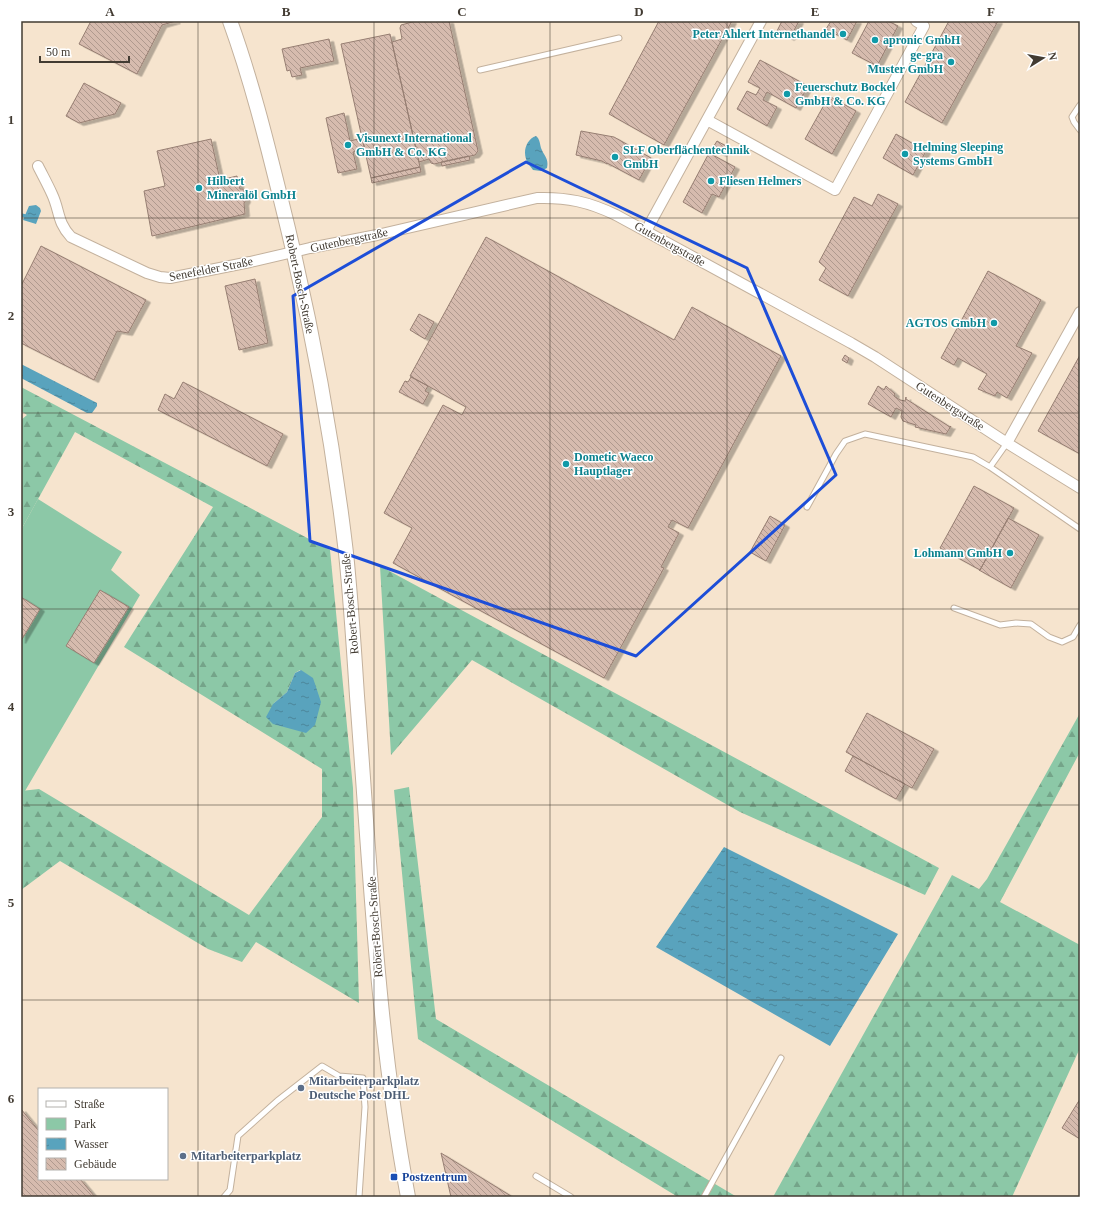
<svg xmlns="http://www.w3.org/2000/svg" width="1101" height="1218" viewBox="0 0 1101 1218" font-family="Georgia,serif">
	<defs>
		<pattern id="forest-firs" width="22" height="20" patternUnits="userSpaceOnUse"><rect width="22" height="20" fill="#8cc8a7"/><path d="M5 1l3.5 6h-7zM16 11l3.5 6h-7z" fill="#74a489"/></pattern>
		<pattern id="water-ripples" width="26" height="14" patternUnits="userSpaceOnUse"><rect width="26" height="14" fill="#59a3bd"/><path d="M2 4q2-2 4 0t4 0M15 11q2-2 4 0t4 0" fill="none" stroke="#4b869a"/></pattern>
		<pattern id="building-back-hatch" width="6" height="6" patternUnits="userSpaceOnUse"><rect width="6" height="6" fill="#d6bbae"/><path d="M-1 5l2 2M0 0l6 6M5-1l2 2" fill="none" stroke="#af998e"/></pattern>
		<filter id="shadow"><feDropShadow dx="4.5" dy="2.5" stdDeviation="0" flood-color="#0004"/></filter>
	</defs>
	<rect width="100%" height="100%" fill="#f6e4ce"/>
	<path fill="url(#forest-firs)" fill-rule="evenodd" d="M21,387L330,550L353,788L359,1003L256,942L242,962L208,949L60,861L21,890V791L39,789L249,915L322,817V769L124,647L213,507L75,432L21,530V420L27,415L21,411ZM300,670L313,679L273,704L287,692L295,673Z
		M380,566L939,868L925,895L740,812L472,660L391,755Z
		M1080,713V752L1000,902L1080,945V1048L1012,1197H773L952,875L979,889L987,879Z
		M409,787L436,1019L737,1197H678L418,1039L394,790Z"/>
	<path fill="#8cc8a7" d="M38,499L122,552L111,570L140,595L25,791H21V530Z"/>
	<path fill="url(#water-ripples)" d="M536,136L538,138C540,141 540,145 541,148C544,156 549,158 547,168L541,171L533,170C531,167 527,163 526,159C523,150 527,139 536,136Z
		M36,205L40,208L41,211L36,224L23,220L29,206Z
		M21,364L97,403V406L92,413H87L21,378Z
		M301,670L313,678L321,702L315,725L306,733L273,724L266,717L273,704L287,692L295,673Z
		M724,847L898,934L830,1046L656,947Z"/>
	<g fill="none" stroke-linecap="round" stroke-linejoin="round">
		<path stroke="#59a3bd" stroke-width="3.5" d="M21,215L25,216"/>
	</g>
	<path fill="url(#building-back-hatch)" stroke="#967e72" filter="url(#shadow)" d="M91,21H176L162,25L137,74L79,44Z
		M416,21H449L478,151L475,155L434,164L431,163L429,159L419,162L392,42L402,39L400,28L401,25Z
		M659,21H732L664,145L609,114Z
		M782,21H799L790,38L777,31Z
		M831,21H857L847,40L826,29Z
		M869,21H888L898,26L877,66L852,53Z
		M949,21H998L942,123L905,102Z
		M390,34L420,167L371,178L341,44Z
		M329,39L334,61L300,68L302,75L292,77L290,70L287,71L282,49Z
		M760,60L808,86L796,108L767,92L763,100L777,107L767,126L737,109L747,91L756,95L760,88L748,82Z
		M84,83L121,103L115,114L79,123L66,116Z
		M829,96L856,111L832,154L805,139Z
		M344,113L350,141L362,138L365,149L353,152L357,169L338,173L326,118Z
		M581,131L614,137L651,158L639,180L607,163V164L602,161L576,155Z
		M896,134L926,151L913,175L883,158Z
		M211,139L220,180L237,176L240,189H243L246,200L244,203L245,214L152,236L144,191L165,186L157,151Z
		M717,141L726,146L722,154L712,149Z
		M709,153L735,167L719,197L712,194L702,213L683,202Z
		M469,156L470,160L442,166L441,162Z
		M420,167L421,172L372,183L371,178Z
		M878,194L898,204L848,296L819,280L826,268L819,262L854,197L872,206Z
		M486,237L674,340L692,307L781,356L688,528L672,520L668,527L679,533L661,567L664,568L604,678L393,563L412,528L384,513L443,405L462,415L466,407L410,376Z
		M41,246L146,300L128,333L117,331L94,380L21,343V286Z
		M988,271L1041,300L1016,346L1032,353L1007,398L997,392L995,396L978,389L987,374L958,358L954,365L941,358Z
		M255,279L268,343L239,350L225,286Z
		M419,314L434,322L425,339L410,330Z
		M845,355L849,358L847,363L842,360Z
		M1080,355V454L1038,431Z
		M411,377L428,386L425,391L429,393L423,404L399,392L405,381L408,382Z
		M183,382L283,434L267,466L158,410L165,394L174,399Z
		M878,386L884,390L886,386L895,394L894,396L900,400L905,401L906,397V399L950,427L951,426L946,434L915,427L916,425L903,421L901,417L902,411L896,408L891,417L868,404Z
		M974,486L1014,508L980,570L940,548Z
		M770,516L785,525L766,561L750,552Z
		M1008,518L1039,535L1011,588L979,570H980Z
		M100,590L129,607L94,663L66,646Z
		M21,597L40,609L21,641Z
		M867,713L934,749L912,788L846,752Z
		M853,756L905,784L896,799L845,771Z
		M1080,1099V1139L1062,1128Z
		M21,1109L39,1131V1179H80L95,1197H21Z
		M441,1153L511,1196L510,1197H451Z"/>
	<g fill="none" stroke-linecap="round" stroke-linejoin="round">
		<g stroke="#c3b19d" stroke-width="7">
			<path id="lane" d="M480,70L619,38
				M1080,105L1072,117L1074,122L1080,130
				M990,467L1080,529
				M807,507L836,454L845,441L865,434L973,457L990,467L1007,443
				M954,608L1000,625L1016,623L1031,624L1049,637L1062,642L1073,637L1080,625
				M536,1176L571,1197
				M224,1197L230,1190L238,1136L277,1101L322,1066L339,1076L363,1078L365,1107L359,1197
				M704,1197L781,1058"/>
		</g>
		<g stroke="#c3b19d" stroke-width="12">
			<path id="street" d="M707,120L835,190L924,26L916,21
				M38,166C43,176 48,185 52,194C60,211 57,222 71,237L147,273L160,277L170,278L250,262L310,248L377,235L537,198C567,197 589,202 616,215L851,343L875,357L1007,443L1080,488
				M646,231L761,21
				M1007,443L1080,312"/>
		</g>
		<g stroke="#c3b19d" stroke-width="16">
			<path id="secondary" d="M230,21C251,79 266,139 281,200C310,316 332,434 346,553C351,601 354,649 357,696C370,864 377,1032 408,1197"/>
		</g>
		<use href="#lane" stroke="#fff" stroke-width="5"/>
		<use href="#street" stroke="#fff" stroke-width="10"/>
		<use href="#secondary" stroke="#fff" stroke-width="14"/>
	</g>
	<path fill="none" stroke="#1d4ed8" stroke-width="3" stroke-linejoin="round" d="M526,162L747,268L836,475L636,656L310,541L293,296Z"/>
	<path fill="none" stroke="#423b32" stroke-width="1" stroke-opacity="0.55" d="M198,21V1197M374,21V1197M550,21V1197M727,21V1197M903,21V1197M21,218H1080M21,413H1080M21,609H1080M21,805H1080M21,1000H1080"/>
	<g fill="#0f9aa8" stroke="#fff" stroke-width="1.5">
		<circle cx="843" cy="34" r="4"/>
		<circle cx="875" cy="40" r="4"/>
		<circle cx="951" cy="62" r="4"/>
		<circle cx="787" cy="94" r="4"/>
		<circle cx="348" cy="145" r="4"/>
		<circle cx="905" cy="154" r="4"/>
		<circle cx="615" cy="157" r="4"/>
		<circle cx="711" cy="181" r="4"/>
		<circle cx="199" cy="188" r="4"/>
		<circle cx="994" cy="323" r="4"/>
		<circle cx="566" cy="464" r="4"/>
		<circle cx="1010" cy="553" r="4"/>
	</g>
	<g fill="#5c6f8a" stroke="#fff" stroke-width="1.5">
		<circle cx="301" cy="1088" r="4"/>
		<circle cx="183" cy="1156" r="4"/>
	</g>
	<rect fill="#1a4fb4" stroke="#fff" stroke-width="1.5" x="390" y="1173" width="8" height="8" rx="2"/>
	<g text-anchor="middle" stroke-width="3" stroke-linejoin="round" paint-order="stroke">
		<g font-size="12" font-weight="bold" fill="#0d838f" stroke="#fff" text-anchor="start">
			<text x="835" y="38" text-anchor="end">Peter Ahlert Internethandel</text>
			<text x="883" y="44">apronic GmbH</text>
			<text x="943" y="59" text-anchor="end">ge-gra<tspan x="943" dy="14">Muster GmbH</tspan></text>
			<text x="795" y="91">Feuerschutz Bockel<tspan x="795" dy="14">GmbH &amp; Co. KG</tspan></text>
			<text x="356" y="142">Visunext International<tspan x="356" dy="14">GmbH &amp; Co. KG</tspan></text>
			<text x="913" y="151">Helming Sleeping<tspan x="913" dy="14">Systems GmbH</tspan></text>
			<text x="623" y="154">SLF Oberflächentechnik<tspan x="623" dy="14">GmbH</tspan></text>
			<text x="207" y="185">Hilbert<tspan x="207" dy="14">Mineralöl GmbH</tspan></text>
			<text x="719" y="185">Fliesen Helmers</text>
			<text x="986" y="327" text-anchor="end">AGTOS GmbH</text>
			<text x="574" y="461">Dometic Waeco<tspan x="574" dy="14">Hauptlager</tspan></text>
			<text x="1002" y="557" text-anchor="end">Lohmann GmbH</text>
		</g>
		<g font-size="12" fill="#423b32" stroke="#fff">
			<text transform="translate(349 240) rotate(-12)" y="4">Gutenbergstraße</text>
			<text transform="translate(670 244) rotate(29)" y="4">Gutenbergstraße</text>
			<text transform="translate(211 269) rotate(-11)" y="4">Senefelder Straße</text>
			<text transform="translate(300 284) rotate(78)" y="4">Robert-Bosch-Straße</text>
			<text transform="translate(950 406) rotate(33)" y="4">Gutenbergstraße</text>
			<text transform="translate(350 604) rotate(-95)" y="4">Robert-Bosch-Straße</text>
			<text transform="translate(375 927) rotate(-94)" y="4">Robert-Bosch-Straße</text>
		</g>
		<g font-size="12" font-weight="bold" fill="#4e5e75" stroke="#fff" text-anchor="start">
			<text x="309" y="1085">Mitarbeiterparkplatz<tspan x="309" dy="14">Deutsche Post DHL</tspan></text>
			<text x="191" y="1160">Mitarbeiterparkplatz</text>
		</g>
		<g font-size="12" font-weight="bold" fill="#164399" stroke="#fff" text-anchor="start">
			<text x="402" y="1181">Postzentrum</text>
		</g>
	</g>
	<rect width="1101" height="1218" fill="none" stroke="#ffffff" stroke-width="44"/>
	<rect x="38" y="1088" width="130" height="92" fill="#ffffff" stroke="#b3b1ad"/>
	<rect x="46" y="1101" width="20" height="6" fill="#ffffff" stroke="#b3b1ad"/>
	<text x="74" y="1108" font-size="12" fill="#423b32">Straße</text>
	<rect x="46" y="1118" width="20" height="12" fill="#8cc8a7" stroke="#b3b1ad"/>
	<text x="74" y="1128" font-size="12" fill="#423b32">Park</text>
	<rect x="46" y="1138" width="20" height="12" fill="url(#water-ripples)" stroke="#b3b1ad"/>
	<text x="74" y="1148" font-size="12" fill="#423b32">Wasser</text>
	<rect x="46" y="1158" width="20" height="12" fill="url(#building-back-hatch)" stroke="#b3b1ad"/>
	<text x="74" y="1168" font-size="12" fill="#423b32">Gebäude</text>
	<g transform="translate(1043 58) rotate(79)" stroke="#ffffff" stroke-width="3" paint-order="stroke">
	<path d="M0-3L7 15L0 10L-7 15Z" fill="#423b32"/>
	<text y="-6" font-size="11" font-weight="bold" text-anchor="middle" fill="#423b32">N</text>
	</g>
	<path d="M40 56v6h89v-6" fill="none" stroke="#423b32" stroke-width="2"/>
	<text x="46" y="56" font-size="12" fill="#423b32" stroke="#ffffff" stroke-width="3" paint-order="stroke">50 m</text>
	<rect x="22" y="22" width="1057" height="1174" fill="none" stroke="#423b32" stroke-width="1.5"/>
	<g font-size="13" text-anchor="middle" font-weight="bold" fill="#423b32">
		<text x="110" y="16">A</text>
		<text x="286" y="16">B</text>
		<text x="462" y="16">C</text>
		<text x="639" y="16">D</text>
		<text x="815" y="16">E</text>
		<text x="991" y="16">F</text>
		<text x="11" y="124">1</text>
		<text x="11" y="320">2</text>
		<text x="11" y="516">3</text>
		<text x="11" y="711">4</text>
		<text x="11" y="907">5</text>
		<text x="11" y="1103">6</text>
	</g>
</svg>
